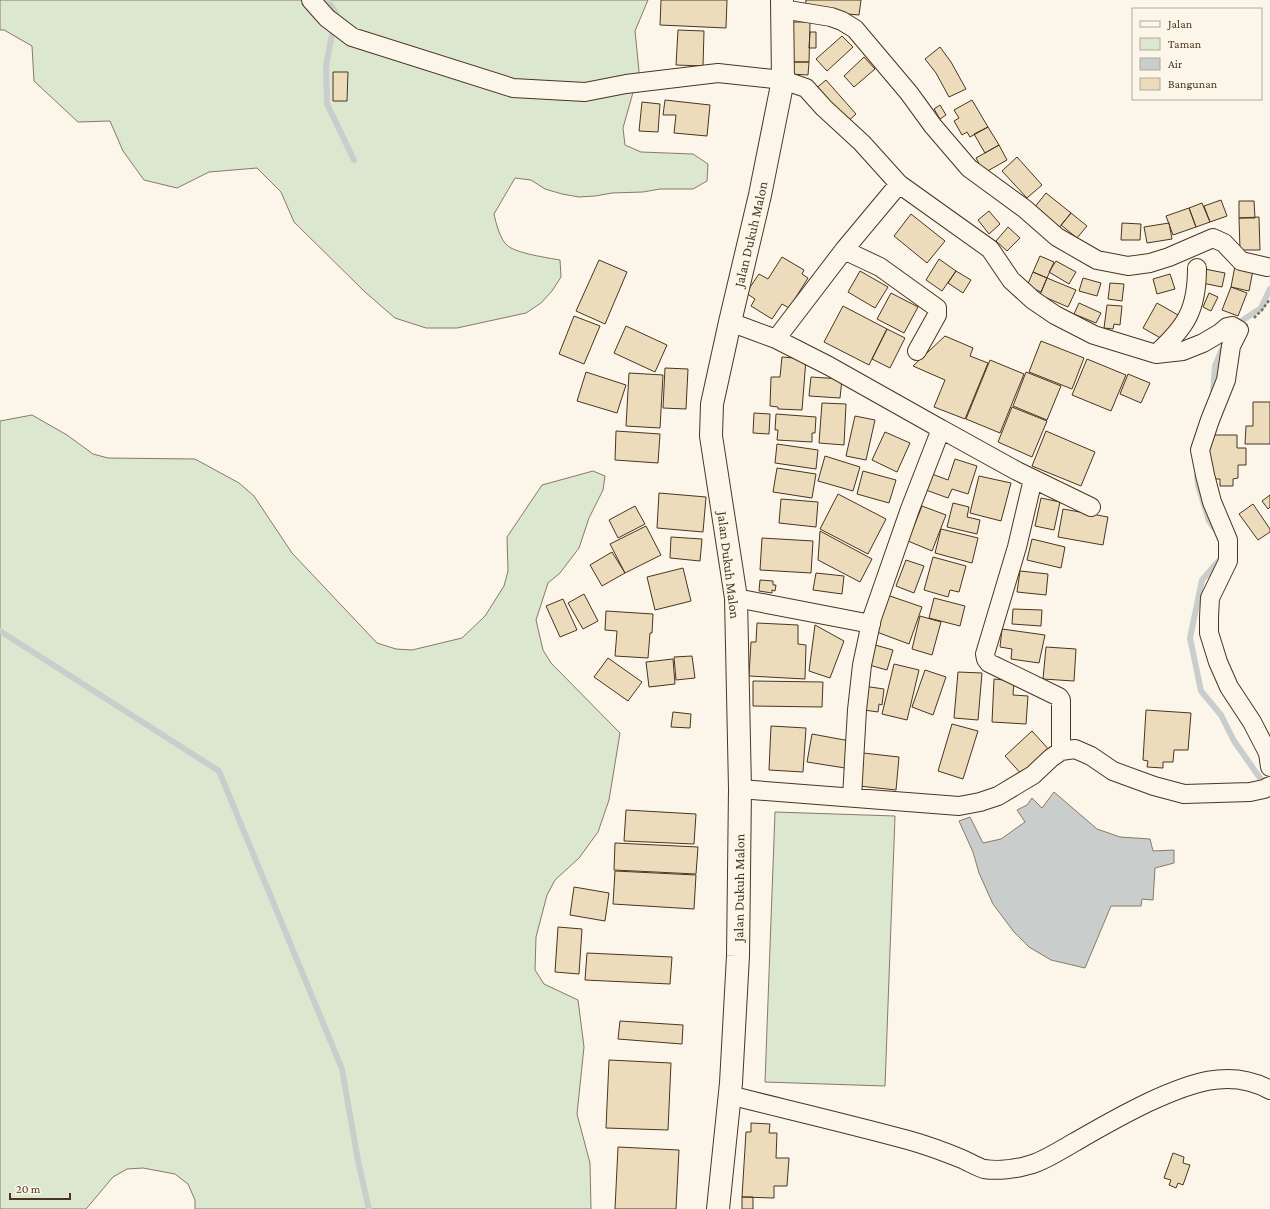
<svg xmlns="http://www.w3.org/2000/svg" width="1270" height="1209" viewBox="0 0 1270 1209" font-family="'Crimson Pro',serif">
	<rect width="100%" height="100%" fill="#fbf6e9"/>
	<path fill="#dce7d0" stroke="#887966" d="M0,0H648L635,31L639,71L623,128L625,145L641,152L693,154L708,164L707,181L693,189H660L643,192L612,193L595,196L579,197L562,194L545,189L531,180L515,178L494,214C496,223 500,240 508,246C516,253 548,258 560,260L561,277L552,291L541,303L526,313L457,328H426L395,318L365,292L294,222L281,192L257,168L209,172L177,188L144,180L123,151L110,121L78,122L34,81L32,46L4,30H0Z
		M32,415L67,435L93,454L108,458L195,459L239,483L254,496L292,553L377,643L396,649L412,650L462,638L485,616L504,586L508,571L507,537L542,485L593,471L605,476L603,490L589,518L579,548L560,573L548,583L536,620L543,650L551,663L620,733L609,800L598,832L579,858L555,880L547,895L536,937L535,970L544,984L578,1000L584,1047L577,1114L590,1163L591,1209H195V1200L188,1184L175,1174L143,1168L127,1169L113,1177L86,1209H0V421Z
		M775,812L895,816L885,1086L765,1082Z"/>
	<path fill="#c9cecd" stroke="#887966" d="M1054,792L1097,829L1120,837L1150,839L1153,851L1174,850V863L1155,868L1153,900L1142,899L1141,906H1111L1085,968L1051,960L1029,947L1014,932L993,904L979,873L973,852L959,821L970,817L983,843L1001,839L1025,822L1017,810L1027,805L1032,798L1042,808Z"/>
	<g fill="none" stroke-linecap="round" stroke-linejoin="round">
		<path stroke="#c9cecd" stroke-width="6" d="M327,0L336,13L326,66L327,104L354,160
			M1235,326L1237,324L1261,308L1270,289
			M1213,393L1215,366L1225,342
			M1197,476L1198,485L1209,521L1217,532
			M1222,557L1202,580L1190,638L1201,691L1221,715L1234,741L1260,778L1267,785
			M0,631L219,771L342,1069L358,1161L369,1209"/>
	</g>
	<path fill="#ecdcbc" stroke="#4a3520" d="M661,0H727L726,28L660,25Z
		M806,0H861L859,15L805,10Z
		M791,22H810L809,62H791Z
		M678,30L704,31L703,66L676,65Z
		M810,32H816V48H809Z
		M842,36L853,47L827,71L816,59Z
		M940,47L951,62L966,89L949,97L936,73L925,59Z
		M864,57L875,69L854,87L844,76Z
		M791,62H809L808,75L790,74Z
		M333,72H348L347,101H333Z
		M826,80L856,114L845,124L814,90Z
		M665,100L710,105L707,136L674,133L676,115H663Z
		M972,100L988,127L970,137L967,132L962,135L954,121L959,118L954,110Z
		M642,102L660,104L658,132L639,131Z
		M940,105L946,115L940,119L934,109Z
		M988,127L999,145L985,153L974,134Z
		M999,145L1007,160L984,173L976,158Z
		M1017,157L1042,185L1027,198L1002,171Z
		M1046,193L1071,213L1059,228L1034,208Z
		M1221,200L1227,216L1210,222L1204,206Z
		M1239,201H1254L1255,218H1239Z
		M1202,203L1210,222L1196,227L1189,208Z
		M1189,208L1196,227L1173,235L1166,216Z
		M989,211L1000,224L989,234L978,220Z
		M1071,213L1087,226L1077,238L1061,225Z
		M911,214L945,241L927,263L894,236Z
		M1259,217L1260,250H1240L1239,218Z
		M1122,223L1141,224L1140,240H1121Z
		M1169,223L1172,239L1147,243L1144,227Z
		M1008,227L1020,238L1007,251L996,241Z
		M1040,256L1054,262L1047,278L1033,272Z
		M782,257L804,270L802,274L808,278L789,308L782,304L772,319L751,306L755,299L746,293L759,274L768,279Z
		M939,259L956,271L942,291L926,280Z
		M599,260L627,272L605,324L576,311Z
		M1056,261L1076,272L1069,284L1049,272Z
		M1235,266L1253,270L1249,291L1231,287Z
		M1205,269L1225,273L1222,287L1202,283Z
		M860,271L888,287L875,308L848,292Z
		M956,271L971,280L963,293L948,283Z
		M1033,272L1047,278L1041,292L1027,286Z
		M1170,274L1175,289L1157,294L1153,279Z
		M1047,278L1076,290L1068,307L1040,295Z
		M1083,278L1101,283L1097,296L1079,291Z
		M1110,283L1124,284L1122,301L1108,299Z
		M1231,287L1247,293L1238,316L1222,310Z
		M891,293L918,307L904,333L877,319Z
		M1209,293L1218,297L1211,311L1203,307Z
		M1079,303L1101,313L1096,323L1074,314Z
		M1157,303L1178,315L1164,340L1143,328Z
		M1107,305L1122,306L1120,325L1114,324L1113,329L1104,328Z
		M843,306L887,329L869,365L824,342Z
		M574,316L600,326L584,364L559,354Z
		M626,326L667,345L655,372L614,353Z
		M887,329L905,338L890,368L872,359Z
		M945,336L973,348L970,356L988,363L965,419L934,407L945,380L913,366Z
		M1041,341L1084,358L1072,389L1029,372Z
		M782,357L806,359L802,410L778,409V407L770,406L771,377H780Z
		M1087,359L1126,375L1111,411L1072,395Z
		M990,360L1024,374L1000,433L966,419Z
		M665,368L688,369L686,409L663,408Z
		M586,372L626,385L617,413L577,401Z
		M1026,372L1061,386L1047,420L1013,406Z
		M629,373L663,375L660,428L626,426Z
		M1128,374L1150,383L1141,403L1120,394Z
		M811,377L842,379L840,398L809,396Z
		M1253,402H1270V444H1245L1246,426H1253Z
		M822,403L846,404L844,445L819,443Z
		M1012,407L1047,421L1032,457L998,442Z
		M754,413L770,414L769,434L753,433Z
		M776,414L816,417L815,433H812V442L777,440L778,430H775Z
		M855,416L875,420L866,460L846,456Z
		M616,431L660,434L658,463L615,460Z
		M1046,431L1095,452L1081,486L1032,466Z
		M885,432L910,443L897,472L872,460Z
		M1209,435H1237V448H1246V465H1238V478L1233,479V486H1220V479H1210Z
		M777,444L818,450L816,469L775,463Z
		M825,456L860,467L853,491L818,481Z
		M955,459L977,466L968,494L952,489L948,498L926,490L932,474L948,480Z
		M777,468L816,474L812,498L773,492Z
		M863,471L896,480L889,503L857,494Z
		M979,476L1011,483L1001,521L970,513Z
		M659,493L706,497L703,532L657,528Z
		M838,494L886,519L868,554L820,529Z
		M1270,495V507L1268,509L1262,501Z
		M1041,498L1060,502L1054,530L1035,526Z
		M781,499L818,502L816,527L779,523Z
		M953,503L969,507L967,517L980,520L977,534L947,527Z
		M1253,504L1270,529V532L1258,540L1239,514Z
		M635,506L645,524L618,538L609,520Z
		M922,506L946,515L932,551L908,541Z
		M1063,509L1108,517L1103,545L1058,537Z
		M646,526L661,555L625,573L610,544Z
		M941,529L978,538L972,563L935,553Z
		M820,531L872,559L860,582L818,560Z
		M671,537L702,539L700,561L670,558Z
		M762,538L813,541L811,573L760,570Z
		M1032,539L1065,547L1061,568L1027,560Z
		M612,552L625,573L602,586L590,565Z
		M933,557L966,566L959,592L950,590L948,597L924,590Z
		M906,560L924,566L914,593L896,586Z
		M683,568L691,601L655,610L647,577Z
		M1020,571L1048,574L1046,595L1017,592Z
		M816,573L844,576L842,594L813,590Z
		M760,580L773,581V585H776L775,591L772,590V593L759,591Z
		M584,594L598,621L583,629L568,603Z
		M887,595L922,607L909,644L874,631Z
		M934,598L965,606L960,626L929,618Z
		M563,599L577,630L560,637L546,606Z
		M1013,609L1042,610L1041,626L1012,624Z
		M606,611L653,614L652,633H650L648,658L615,656L617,631L605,630Z
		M920,616L941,622L932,655L912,649Z
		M757,623L798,625V644L806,645L805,679L749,676L751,642H756Z
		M815,625L844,641L830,678L809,671Z
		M1002,629L1045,635L1039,663L1011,659L1012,649L1000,647Z
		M875,645L893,650L887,670L869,665Z
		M1046,647L1076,649L1074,681L1043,679Z
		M692,656L695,678L676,680L674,657Z
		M608,658L642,682L628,701L594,677Z
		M673,659L675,684L649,687L646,662Z
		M894,664L919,670L907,720L882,714Z
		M925,670L946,677L933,715L912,707Z
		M958,672L982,673L978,720L954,718Z
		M994,679L1014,681L1013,695L1028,696L1026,724L992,722Z
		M753,681L823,682L822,707L753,706Z
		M863,686L884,689L882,705L879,704L878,712L864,710Z
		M1146,710L1191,713L1188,750H1174L1173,762H1163V768L1147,767L1148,761L1143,760Z
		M673,712L691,714L690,728L671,727Z
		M952,724L978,731L963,779L938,771Z
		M771,726L806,728L803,772L769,770Z
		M1032,731L1051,752L1024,777L1005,756Z
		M812,734L850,741L845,768L807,762Z
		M863,753L899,757L896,790L859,786Z
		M626,810L696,814L694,844L624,841Z
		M615,843L698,847L696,874L614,870Z
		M615,871L696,875L694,909L613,904Z
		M574,887L609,893L605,921L570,915Z
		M558,927L582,929L579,974L555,972Z
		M587,953L672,957L670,984L585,980Z
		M620,1021L683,1025L682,1044L618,1039Z
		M609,1060L671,1063L668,1130L606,1128Z
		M751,1123L770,1124L769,1133H777L776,1158H789L787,1186H774V1198L742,1197L746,1132H751Z
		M618,1147L679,1150L676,1209H615Z
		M1173,1153L1184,1157L1183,1163L1190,1165L1183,1185L1178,1183L1176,1188L1169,1185L1171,1180L1164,1178Z
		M742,1197H753V1209H742Z"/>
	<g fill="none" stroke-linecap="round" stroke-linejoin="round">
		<g stroke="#4a3520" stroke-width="20">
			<path id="street" d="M311,0L327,18L352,37L513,88L585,92L626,84L718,73L783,80L806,88L824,108L862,143L899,184L990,249L1011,280L1033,300L1055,315L1094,335L1156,354L1183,351L1203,343L1220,333L1227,327L1232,326L1239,330L1231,346L1226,380L1210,420L1200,450L1205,475L1212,502L1228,540V561L1210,598L1209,617V633L1218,662L1229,687L1252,722L1268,753L1270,767
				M782,9L831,17L842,21L855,29L909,93L933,126L969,168L1025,209L1057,237L1097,260L1128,266L1150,263L1169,257L1213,238L1224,243L1241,261L1267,267
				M899,184L844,250L880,267L937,308V315L917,351
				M730,322L776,339L844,250
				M776,339L829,366L941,429L910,509L872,618L862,665L857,710L852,797
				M1156,354C1186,327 1197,310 1197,268
				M941,429L1017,471L1091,507
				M1033,479L1017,547L985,654L986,659L989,663L1059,697L1061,700V751
				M736,598L871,624
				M740,789L959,806L980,802L998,796L1033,775L1051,758L1061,751L1075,749L1091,756L1113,771L1154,786L1184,794L1250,792L1264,789L1270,786
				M729,1095C789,1110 849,1124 908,1140C926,1145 945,1152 962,1159C969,1162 977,1167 984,1169C998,1171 1016,1169 1029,1165C1043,1162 1062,1149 1075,1142C1099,1128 1124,1114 1149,1102C1188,1084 1229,1067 1270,1090"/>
		</g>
		<g stroke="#4a3520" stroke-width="24">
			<g id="secondary">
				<path id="s1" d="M718,1209L731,1083L738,956L740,789L736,598L711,436L712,404L730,322L760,195L783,80L782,0"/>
			</g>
		</g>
		<path stroke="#7f6f5c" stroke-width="2.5" stroke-dasharray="3 2" stroke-linecap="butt" d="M1254,318L1262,310L1270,299"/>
		<use href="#street" stroke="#fbf6e9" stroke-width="18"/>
		<use href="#secondary" stroke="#fbf6e9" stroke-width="22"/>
	</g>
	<g text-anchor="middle" stroke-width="3" stroke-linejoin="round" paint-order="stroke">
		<g font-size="14" fill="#4a3520" stroke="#fbf6e9">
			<text dy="5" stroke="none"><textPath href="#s1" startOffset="982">Jalan Dukuh Malon</textPath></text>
			<text transform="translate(729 565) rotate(83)" y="5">Jalan Dukuh Malon</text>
			<text dy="5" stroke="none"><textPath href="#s1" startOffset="322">Jalan Dukuh Malon</textPath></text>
		</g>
	</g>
	<rect x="1132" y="8" width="130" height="92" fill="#fbf6e9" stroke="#b4a999"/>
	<rect x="1140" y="21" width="20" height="6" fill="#fbf6e9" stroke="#b4a999"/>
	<text x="1168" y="28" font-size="12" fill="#4a3520">Jalan</text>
	<rect x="1140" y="38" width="20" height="12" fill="#dce7d0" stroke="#b4a999"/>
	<text x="1168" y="48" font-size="12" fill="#4a3520">Taman</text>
	<rect x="1140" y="58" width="20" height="12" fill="#c9cecd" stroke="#b4a999"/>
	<text x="1168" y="68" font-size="12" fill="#4a3520">Air</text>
	<rect x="1140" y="78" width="20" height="12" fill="#ecdcbc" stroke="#b4a999"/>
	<text x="1168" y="88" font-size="12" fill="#4a3520">Bangunan</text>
	<path d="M10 1193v6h60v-6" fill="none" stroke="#4a3520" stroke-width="2"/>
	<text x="16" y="1193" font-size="12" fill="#4a3520" stroke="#fbf6e9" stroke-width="3" paint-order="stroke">20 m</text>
</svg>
